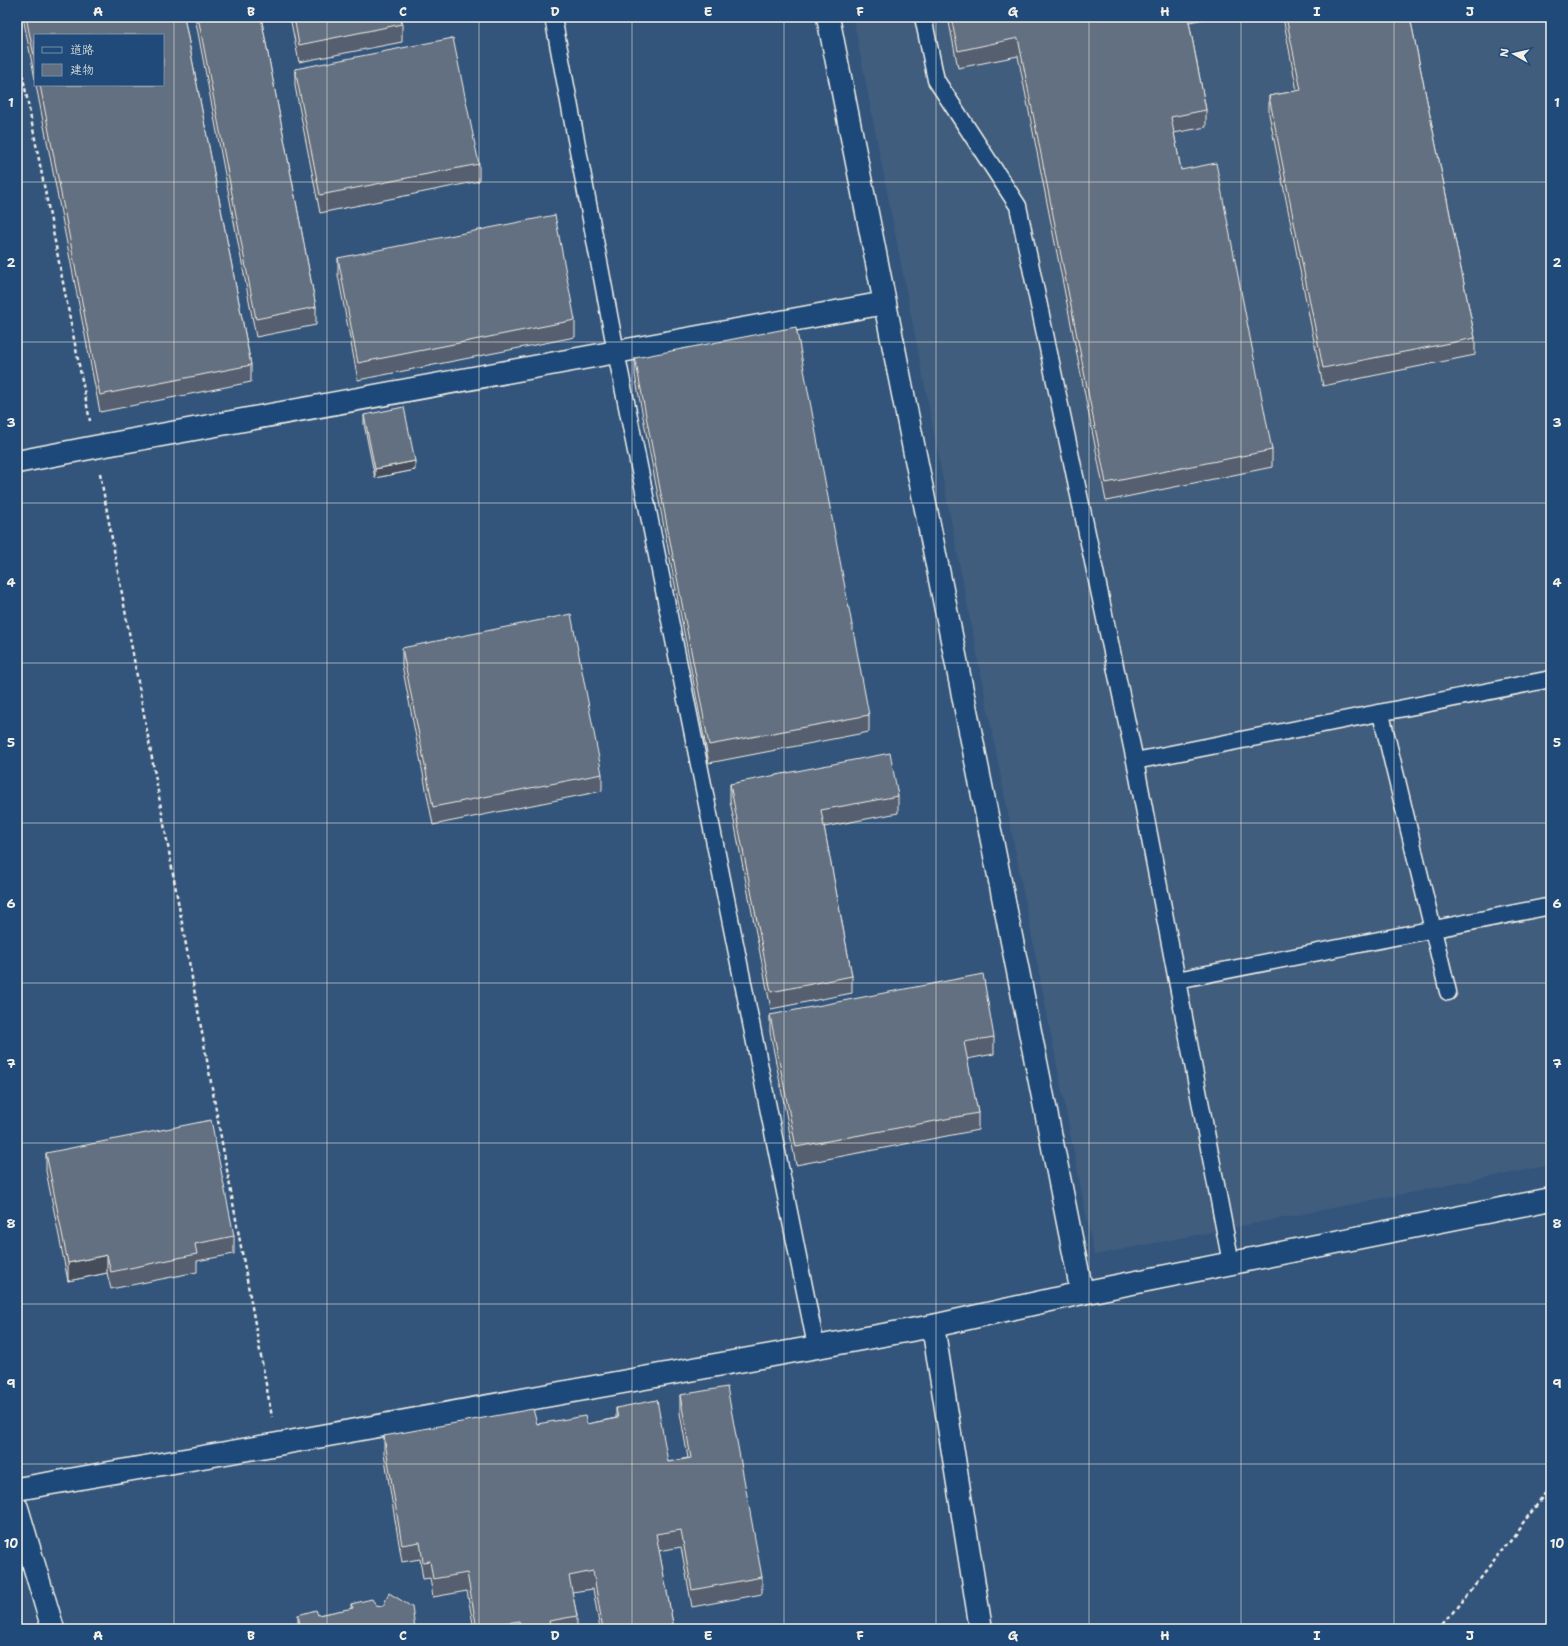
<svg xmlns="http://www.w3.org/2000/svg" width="1568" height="1646" viewBox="0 0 1568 1646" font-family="'Shantell Sans','Klee One',sans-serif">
	<rect width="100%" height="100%" fill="#33557c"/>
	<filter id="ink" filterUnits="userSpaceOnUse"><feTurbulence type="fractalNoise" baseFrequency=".025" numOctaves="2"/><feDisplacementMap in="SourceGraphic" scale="8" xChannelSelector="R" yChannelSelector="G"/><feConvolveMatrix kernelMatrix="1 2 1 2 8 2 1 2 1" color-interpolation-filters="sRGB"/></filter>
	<g filter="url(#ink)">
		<path fill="#415d7e" d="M853,17H1551V1165L1094,1255Z"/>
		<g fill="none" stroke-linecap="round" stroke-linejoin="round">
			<g stroke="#f4f1e8" stroke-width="19">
				<path id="service" d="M553,17L616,352L816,1346
					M923,17L936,80L1018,206L1135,761L1551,679
					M1381,714L1448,992
					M1135,761L1231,1263
					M1177,980L1551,906"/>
			</g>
			<g stroke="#f4f1e8" stroke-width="25">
				<path id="minor" d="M828,17L1082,1293
					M17,462L95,447L885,303
					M933,1326L981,1629"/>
			</g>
			<g stroke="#f4f1e8" stroke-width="25">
				<path id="tertiary" d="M17,1489L278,1444L933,1326L1082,1293L1551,1199"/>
			</g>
			<g stroke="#f4f1e8" stroke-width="25">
				<path id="secondary" d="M17,1508L53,1629"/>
			</g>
			<path stroke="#f4f1e8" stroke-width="2.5" stroke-dasharray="4 3" stroke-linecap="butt" d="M17,47L90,421
				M100,473L272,1417
				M1440,1629L1551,1487"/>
			<use href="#service" stroke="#1f4a7a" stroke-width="16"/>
			<use href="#minor" stroke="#1f4a7a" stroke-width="22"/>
			<use href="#tertiary" stroke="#1f4a7a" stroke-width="22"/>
			<use href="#secondary" stroke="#1f4a7a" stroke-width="22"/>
		</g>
		<path fill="#545f6f" stroke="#f4f1e8" d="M23,17H184L251,365V382L100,412L36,85H163L35,35V79Z
			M195,17H261L316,307V325L256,337Z
			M290,17H400L402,24V42L299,62Z
			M948,17H1204V19L1189,22L1206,110V127L1174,133L1181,170L1272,450V467L1106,501L1018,56L958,68Z
			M1283,17H1410L1475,338V355L1323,386L1269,114V96L1297,91Z
			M295,69L479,164V181L320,213L295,86Z
			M338,258L575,320V337L358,380L338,275Z
			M635,358L869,715V732L709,763L635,375Z
			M364,415L415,470L375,478L364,424Z
			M402,648L602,774V791L433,825L402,665Z
			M730,784L898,796V813L824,827L852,976V993L771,1009L730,801Z
			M770,1015L994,1037V1054L967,1059L978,1113V1130L796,1165L770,1032Z
			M46,1153L234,1236V1254L197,1261V1272L111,1289L107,1273L68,1281L46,1171Z
			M680,1395L762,1577V1594L692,1607L681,1547L659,1551L674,1629H600L593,1589L572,1592L577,1616V1629H474L467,1591L433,1597L430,1578L423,1579L420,1559L402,1562L384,1453V1436L537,1424H587L616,1418V1408L668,1462L688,1458L680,1413Z
			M351,1604L376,1605L415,1629H298V1615H318L351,1609Z"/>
		<path fill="#454e5a" stroke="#f4f1e8" d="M415,461V470L375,478V469Z
			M107,1255V1273L68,1281V1263Z"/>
		<path fill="#626f81" stroke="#f4f1e8" d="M26,17H184L251,365L100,395L40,85H163V35H35V61Z
			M198,17H261L316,307L256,319Z
			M294,17H400L402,24L299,45Z
			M951,17H1188L1206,110L1171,117L1181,170L1216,163L1272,450L1106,483L1018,38L958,51Z
			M1286,17H1410L1475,338L1323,368L1269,96L1301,90Z
			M453,38L479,164L320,195L295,69Z
			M555,215L575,320L358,363L338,258Z
			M796,327L869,715L709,745L635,358Z
			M404,407L415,461L375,469L364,415Z
			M571,614L602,774L433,807L402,648Z
			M890,753L898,796L821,810L852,976L771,992L730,784Z
			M983,974L994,1037L964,1042L978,1113L796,1147L770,1015Z
			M211,1120L234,1236L195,1244L197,1254L111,1272L107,1255L68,1263L46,1153Z
			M727,1387L762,1577L692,1590L681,1530L656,1534L674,1629H603L593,1571L569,1576L577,1616L549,1621L551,1629H521L519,1621L497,1625L498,1629H477L467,1573L433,1579L430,1561L423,1562L420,1542L402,1545L384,1436L533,1409L537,1424L585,1416L587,1424L618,1418L616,1408L657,1400L668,1462L691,1458L680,1395Z
			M389,1593L412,1607L415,1629H301L298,1615L316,1610L318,1615L353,1608L351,1604L372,1599L376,1605L383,1606Z"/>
	</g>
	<path fill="none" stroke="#f4f1e8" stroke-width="1" stroke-opacity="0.55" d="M174,17V1629M327,17V1629M479,17V1629M632,17V1629M784,17V1629M936,17V1629M1089,17V1629M1241,17V1629M1394,17V1629M17,182H1551M17,342H1551M17,503H1551M17,663H1551M17,823H1551M17,983H1551M17,1143H1551M17,1304H1551M17,1464H1551"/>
	<rect width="1568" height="1646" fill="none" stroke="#1f4a7a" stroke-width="44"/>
	<rect x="34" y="34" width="130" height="52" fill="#1f4a7a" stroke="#748da6"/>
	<rect x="42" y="47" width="20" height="6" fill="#1f4a7a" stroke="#748da6"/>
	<text x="70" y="54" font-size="12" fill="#f4f1e8">道路</text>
	<rect x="42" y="64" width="20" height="12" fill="#626f81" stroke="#748da6"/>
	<text x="70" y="74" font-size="12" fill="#f4f1e8">建物</text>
	<g transform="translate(1514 54) rotate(278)" stroke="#1f4a7a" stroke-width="3" paint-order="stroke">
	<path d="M0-3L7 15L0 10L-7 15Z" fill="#f4f1e8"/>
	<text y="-6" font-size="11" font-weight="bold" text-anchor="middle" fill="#f4f1e8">N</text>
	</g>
	<rect x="22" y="22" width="1524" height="1602" fill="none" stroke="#f4f1e8" stroke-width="1.5"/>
	<g font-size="13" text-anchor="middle" font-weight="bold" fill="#f4f1e8">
		<text x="98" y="16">A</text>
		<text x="251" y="16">B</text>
		<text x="403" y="16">C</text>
		<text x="555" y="16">D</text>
		<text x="708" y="16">E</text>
		<text x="860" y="16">F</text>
		<text x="1013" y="16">G</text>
		<text x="1165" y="16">H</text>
		<text x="1317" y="16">I</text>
		<text x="1470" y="16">J</text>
		<text x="11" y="107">1</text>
		<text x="1557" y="107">1</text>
		<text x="11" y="267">2</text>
		<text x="1557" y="267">2</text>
		<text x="11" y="427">3</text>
		<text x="1557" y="427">3</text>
		<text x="11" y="587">4</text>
		<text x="1557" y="587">4</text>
		<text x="11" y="747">5</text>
		<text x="1557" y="747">5</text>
		<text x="11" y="908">6</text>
		<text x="1557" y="908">6</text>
		<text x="11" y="1068">7</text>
		<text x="1557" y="1068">7</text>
		<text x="11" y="1228">8</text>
		<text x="1557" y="1228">8</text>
		<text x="11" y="1388">9</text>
		<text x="1557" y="1388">9</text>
		<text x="11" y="1548">10</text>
		<text x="1557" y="1548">10</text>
		<text x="98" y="1640">A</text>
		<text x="251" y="1640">B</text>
		<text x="403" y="1640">C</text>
		<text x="555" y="1640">D</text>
		<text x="708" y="1640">E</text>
		<text x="860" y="1640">F</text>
		<text x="1013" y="1640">G</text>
		<text x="1165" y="1640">H</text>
		<text x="1317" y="1640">I</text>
		<text x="1470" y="1640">J</text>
	</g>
</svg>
